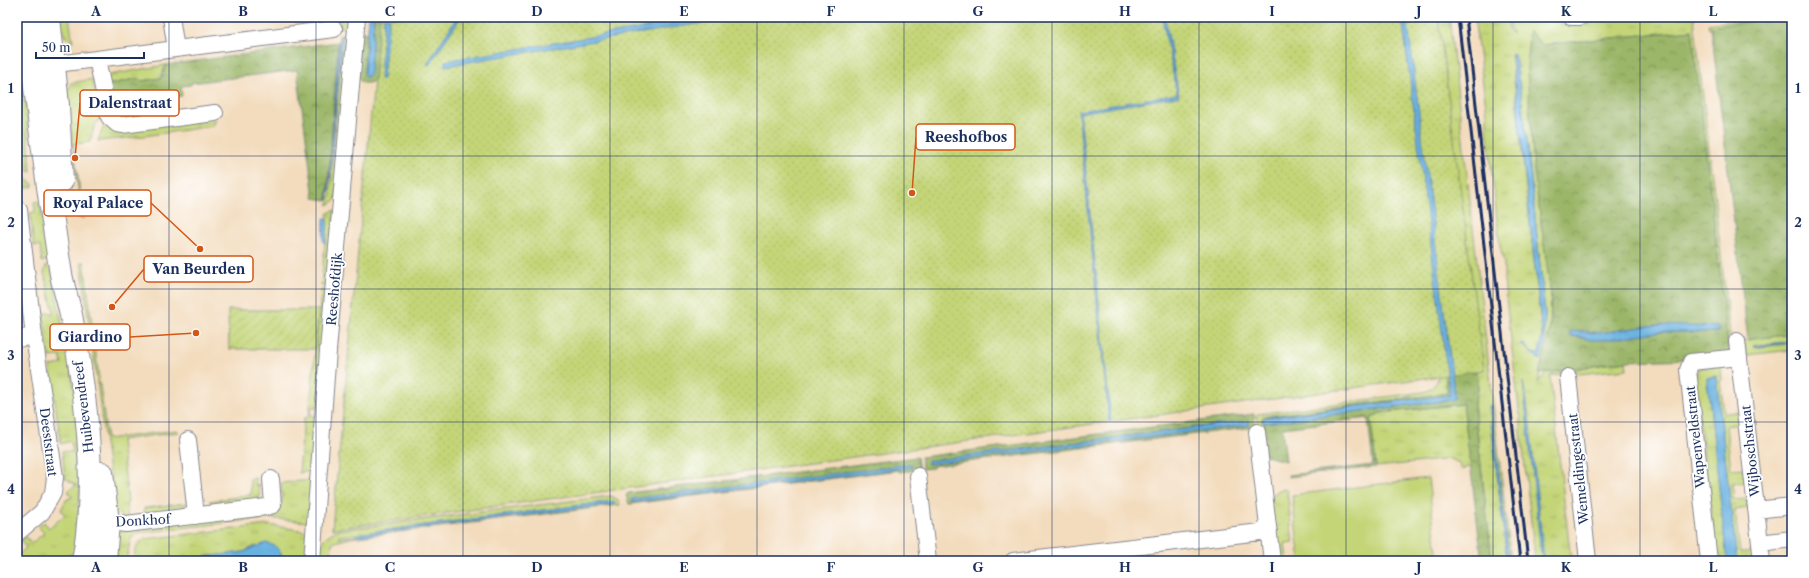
<svg xmlns="http://www.w3.org/2000/svg" width="1809" height="578" viewBox="0 0 1809 578" font-family="'Libre Caslon Text',serif">
	<defs>
		<pattern id="grass-tufts" width="24" height="20" patternUnits="userSpaceOnUse"><rect width="24" height="20" fill="#c4d578"/><path d="M3 7l-1-3M5 7V3M7 7l1-3M15 17l-1-3M17 17v-4M19 17l1-3" fill="none" stroke="#a8b76a"/></pattern>
		<pattern id="forest-crowns" width="20" height="18" patternUnits="userSpaceOnUse"><rect width="20" height="18" fill="#9bb668"/><path d="M2 6a3 3 0 1 1 6 0M12 15a3 3 0 1 1 6 0" fill="none" stroke="#7e9459"/></pattern>
		<pattern id="park-dots" width="8" height="8" patternUnits="userSpaceOnUse"><rect width="8" height="8" fill="#c4d578"/><path d="M2 2h.1M6 6h.1" fill="none" stroke="#a8b76a" stroke-width="1.8" stroke-linecap="round"/></pattern>
		<pattern id="garden-furrows" width="10" height="10" patternUnits="userSpaceOnUse"><rect width="10" height="10" fill="#c4d578"/><path d="M-1 1l2-2M0 10L10 0M9 11l2-2" fill="none" stroke="#a8b76a"/></pattern>
	</defs>
	<rect width="100%" height="100%" fill="#fff"/>
	<filter id="ink" filterUnits="userSpaceOnUse"><feTurbulence type="fractalNoise" baseFrequency=".025" numOctaves="2"/><feDisplacementMap in="SourceGraphic" scale="8" xChannelSelector="R" yChannelSelector="G"/><feConvolveMatrix kernelMatrix="1 2 1 2 8 2 1 2 1" color-interpolation-filters="sRGB"/></filter>
	<filter id="wash" filterUnits="userSpaceOnUse"><feTurbulence type="fractalNoise" baseFrequency=".012" numOctaves="4" result="noise"/><feDisplacementMap in="SourceGraphic" scale="16" xChannelSelector="R" yChannelSelector="G"/><feGaussianBlur stdDeviation="0.9" result="paint"/><feColorMatrix in="noise" values="0 0 0 0 0 0 0 0 0 0 0 0 0 0 0 0 0 1.4 0 .05"/><feComposite in="paint" operator="in"/></filter>
	<g filter="url(#wash)">
		<rect width="100%" height="100%" fill="#f3dcbd"/>
		<path fill="url(#grass-tufts)" stroke="#70826b" fill-rule="evenodd" d="M54,17H69L73,42L64,36L62,28L55,29Z
			M340,17H351L348,28L339,27Z
			M1428,17H1449L1511,561H1509L1490,405L1507,561H1492L1474,404L1478,390V379L1443,73Z
			M1474,17H1507L1509,31L1512,34L1508,17H1560L1561,25L1627,17H1694L1731,343L1728,344L1692,30L1542,45L1529,30L1527,69L1534,171L1551,295L1550,329L1538,383L1546,373L1626,361L1627,369L1578,374L1577,371L1550,376L1571,561H1544L1541,547L1543,561H1537L1535,558L1521,431V418L1519,409L1504,281V263L1500,246L1487,129V114ZM1511,54H1514L1516,61L1527,139L1545,314L1544,345L1540,360L1522,344V342L1531,353L1539,354L1542,333ZM1529,430L1541,546L1530,443Z
			M1756,18H1792V20L1757,21L1709,28L1708,24Z
			M339,35L349,36L336,200L328,205L329,200H327ZM340,37H343L330,198L328,199Z
			M166,65L161,78L142,81L139,78L107,85L104,76Z
			M92,79L101,117L94,127L90,142L73,144L84,218H79L78,188L67,92L71,83Z
			M17,92L23,98L26,105L31,172L20,167C20,175 26,180 33,184V187L20,189L17,163V143L21,145L19,130L17,131V103L19,99Z
			M216,120L213,126L137,137L98,141L105,123L111,128Z
			M38,201L46,228L50,259L42,262L40,246H34L30,213L35,212L34,202Z
			M335,210L328,286H321L325,243L326,242L328,213Z
			M81,262H84L107,439L177,430L179,432L121,440L128,503L126,504L128,519H124L114,510Z
			M46,266L51,267L84,441L75,553L70,554L68,561H17V556L26,548L21,541L26,537L32,543L44,533L38,527L44,522L49,528L65,515L61,510L66,500L72,497L68,491L76,485L65,478L62,451L73,452L71,441L61,444L50,366L62,364L60,356L49,357L43,313H54L44,273Z
			M321,290L328,291L319,406L311,408L310,414L318,418L311,471L299,473L304,418L309,417Z
			M1437,309L1448,393L1265,416L1261,421L1266,425L1258,427L1257,414L1423,392C1432,390 1437,384 1439,375Z
			M1792,334V341L1753,346L1754,348L1792,343V350L1746,355L1744,340Z
			M1721,366L1722,380L1720,381L1724,413L1737,412L1739,424L1726,426L1731,469L1744,468L1745,482L1732,484L1734,500L1747,499L1748,508L1735,510L1740,553L1753,552L1754,561H1737L1716,376L1707,378L1727,561H1717L1694,376L1700,368Z
			M1464,404L1471,467L1461,469L1459,463L1451,459L1376,467L1371,419L1380,413Z
			M255,478L256,486L259,485L260,497L258,501L216,507L209,501L251,495L250,479Z
			M311,480L309,521L307,522L268,518L137,533L131,538L126,561H111L119,531L281,507L282,499L281,483Z
			M1283,489L1287,490L1293,543L1285,544L1287,560L1295,559V561H1276L1269,498L1279,490Z
			M611,496L617,499L620,505L350,538L332,543L331,561H329L330,553H328L327,561H317C321,544 320,537 338,530ZM614,501V504L339,538V536Z
			M187,503L182,510L145,517L144,508Z
			M269,525L305,531L308,534L306,561H282L281,552L255,546L243,552L175,561H133C135,552 135,544 145,539Z"/>
		<path fill="url(#forest-crowns)" stroke="#5b7263" fill-rule="evenodd" d="M374,17H384L421,73L368,83H363L357,78L360,32L367,33L364,72H370Z
			M1402,17L1450,395L1264,418V423L1451,400L1446,318L1443,73L1478,379V390L1474,404L1492,561H1482L1463,404L1380,413L1371,419L1376,467L1288,477V475L1373,465L1368,418L1282,428L1286,461L1265,456L1260,427L1265,426L1261,421L1263,417L1447,393Z
			M1757,20H1792V334L1748,340L1711,27Z
			M1529,30L1542,45L1692,30L1728,344L1731,355L1694,359L1626,361L1539,374L1550,329L1551,295L1534,171L1527,69ZM1656,325L1718,328V332H1658L1591,340L1570,335L1580,330L1600,333Z
			M338,42L327,200L314,198L297,70L191,83V85L181,86L182,96L149,100L151,115L125,118L117,116L107,85L139,78L142,81L161,78L166,65Z
			M1254,414L1255,427L933,466V468L922,469L921,457ZM1248,421L1249,425L928,464V461Z
			M917,457L919,470L899,472V470L631,504H629L626,495L628,493ZM813,479L633,502L632,499Z"/>
		<path fill="url(#park-dots)" stroke="#70826b" d="M380,17H1438L1484,370L332,529Z"/>
		<path fill="url(#garden-furrows)" stroke="#70826b" d="M228,310H319L315,349H229Z"/>
		<path fill="#c4d578" stroke="#70826b" d="M1428,478L1438,561H1300L1292,495Z"/>
		<path fill="#67b0df" stroke="#41709e" d="M369,17H374L370,72L367,78L364,76V72Z
			M384,17H389L383,79H380Z
			M457,17H461L429,65L427,64Z
			M711,17H738L445,66V61Z
			M1162,17H1165L1179,96L1080,113L1111,421H1109L1078,111L1177,94Z
			M1402,17H1407L1455,398L1451,400L1264,423L1263,418L1450,395Z
			M342,36L328,200L340,37Z
			M1512,53L1514,54L1516,61L1527,139L1545,314L1544,345L1540,360L1521,344L1522,342L1531,353L1539,354L1541,346L1542,333Z
			M324,218H328L326,242L324,243L323,241Z
			M1656,325L1718,327V332H1658L1601,340H1591L1570,335V331L1600,333Z
			M1792,341V343L1753,347L1754,346Z
			M1716,376L1737,561H1727L1707,378Z
			M1523,382L1529,417L1544,561L1541,553Z
			M1491,405L1509,561H1507L1489,406Z
			M1249,421V425L928,464V461Z
			M911,464L912,467L632,502V499Z
			M614,501L615,504L356,536V534Z
			M266,543C277,545 281,550 282,561H175L243,552Z"/>
	</g>
	<g filter="url(#ink)">
		<g fill="none" stroke-linecap="round" stroke-linejoin="round">
			<g stroke="#87868e" stroke-width="18">
				<path id="street" d="M171,17L176,49
					M1571,17H1580
					M97,59L109,117L117,124L122,125L215,113
					M17,69L334,29
					M17,210H19L34,336L55,477L53,493L42,512L17,533
					M17,339L34,336
					M1737,341L1762,561
					M1568,377L1588,561
					M1257,432L1272,561
					M188,440L196,516
					M918,476L928,561
					M1756,510L1792,506
					M98,521L126,524L266,507L273,505L271,479
					M1760,543L1792,539
					M312,561L328,351L357,17
					M1013,561L1269,531
					M1709,561L1688,370L1691,362L1739,357"/>
			</g>
			<g stroke="#87868e" stroke-width="24">
				<path id="secondary" d="M27,17C36,101 47,185 60,268C62,284 68,300 71,315C86,396 98,480 83,561
					M49,17L58,105L62,181
					M102,473L108,522L105,561"/>
			</g>
			<use href="#street" stroke="#fff" stroke-width="16"/>
			<use href="#secondary" stroke="#fff" stroke-width="22"/>
			<path stroke="#1b2f5e" stroke-width="3" d="M1458,17L1520,561
				M1466,17L1528,561"/>
		</g>
	</g>
	<path fill="none" stroke="#1b2f5e" stroke-width="1" stroke-opacity="0.55" d="M169,17V561M316,17V561M463,17V561M610,17V561M757,17V561M904,17V561M1052,17V561M1199,17V561M1346,17V561M1493,17V561M1640,17V561M17,156H1792M17,289H1792M17,422H1792"/>
	<g text-anchor="middle" stroke-width="3.5" stroke-linejoin="round" paint-order="stroke">
		<g font-size="13" fill="#1b2f5e" stroke="#fff">
			<text transform="translate(334 289) rotate(-85)" y="5">Reeshofdijk</text>
			<text transform="translate(83 407) rotate(-97)" y="5">Huibevendreef</text>
			<text transform="translate(1695 437) rotate(-96)" y="5">Wapenveldstraat</text>
			<text transform="translate(49 442) rotate(83)" y="5">Deeststraat</text>
			<text transform="translate(1750 451) rotate(-96)" y="5">Wijboschstraat</text>
			<text transform="translate(1578 469) rotate(-96)" y="5">Wemeldingestraat</text>
			<text transform="translate(143 520) rotate(-3)" y="5">Donkhof</text>
		</g>
	</g>
	<path fill="none" stroke="#d45514" stroke-width="1.5" d="M75 158L80 103M912 193L916 137M200 249L151 203M112 307L144 269M196 333L130 337"/>
	<g fill="#d45514" stroke="#fff" stroke-width="1.5">
		<circle cx="75" cy="158" r="4"/>
		<circle cx="912" cy="193" r="4"/>
		<circle cx="200" cy="249" r="4"/>
		<circle cx="112" cy="307" r="4"/>
		<circle cx="196" cy="333" r="4"/>
	</g>
	<g fill="#fff" stroke="#d45514" stroke-width="1.5">
		<rect x="80" y="90" width="99" height="26" rx="4"/>
		<rect x="916" y="124" width="99" height="26" rx="4"/>
		<rect x="44" y="190" width="107" height="26" rx="4"/>
		<rect x="144" y="256" width="109" height="26" rx="4"/>
		<rect x="50" y="324" width="80" height="26" rx="4"/>
	</g>
	<g font-size="14" text-anchor="middle" font-weight="bold" fill="#1b2f5e">
		<text x="130" y="108">Dalenstraat</text>
		<text x="966" y="142">Reeshofbos</text>
		<text x="98" y="208">Royal Palace</text>
		<text x="199" y="274">Van Beurden</text>
		<text x="90" y="342">Giardino</text>
	</g>
	<rect width="1809" height="578" fill="none" stroke="#fff" stroke-width="44"/>
	<path d="M36 52v6h108v-6" fill="none" stroke="#1b2f5e" stroke-width="2"/>
	<text x="42" y="52" font-size="12" fill="#1b2f5e" stroke="#ffffff" stroke-width="3" paint-order="stroke">50 m</text>
	<rect x="22" y="22" width="1765" height="534" fill="none" stroke="#1b2f5e" stroke-width="1.5"/>
	<g font-size="13" text-anchor="middle" font-weight="bold" fill="#1b2f5e">
		<text x="96" y="16">A</text>
		<text x="243" y="16">B</text>
		<text x="390" y="16">C</text>
		<text x="537" y="16">D</text>
		<text x="684" y="16">E</text>
		<text x="831" y="16">F</text>
		<text x="978" y="16">G</text>
		<text x="1125" y="16">H</text>
		<text x="1272" y="16">I</text>
		<text x="1419" y="16">J</text>
		<text x="1566" y="16">K</text>
		<text x="1713" y="16">L</text>
		<text x="11" y="93">1</text>
		<text x="1798" y="93">1</text>
		<text x="11" y="227">2</text>
		<text x="1798" y="227">2</text>
		<text x="11" y="360">3</text>
		<text x="1798" y="360">3</text>
		<text x="11" y="494">4</text>
		<text x="1798" y="494">4</text>
		<text x="96" y="572">A</text>
		<text x="243" y="572">B</text>
		<text x="390" y="572">C</text>
		<text x="537" y="572">D</text>
		<text x="684" y="572">E</text>
		<text x="831" y="572">F</text>
		<text x="978" y="572">G</text>
		<text x="1125" y="572">H</text>
		<text x="1272" y="572">I</text>
		<text x="1419" y="572">J</text>
		<text x="1566" y="572">K</text>
		<text x="1713" y="572">L</text>
	</g>
</svg>
